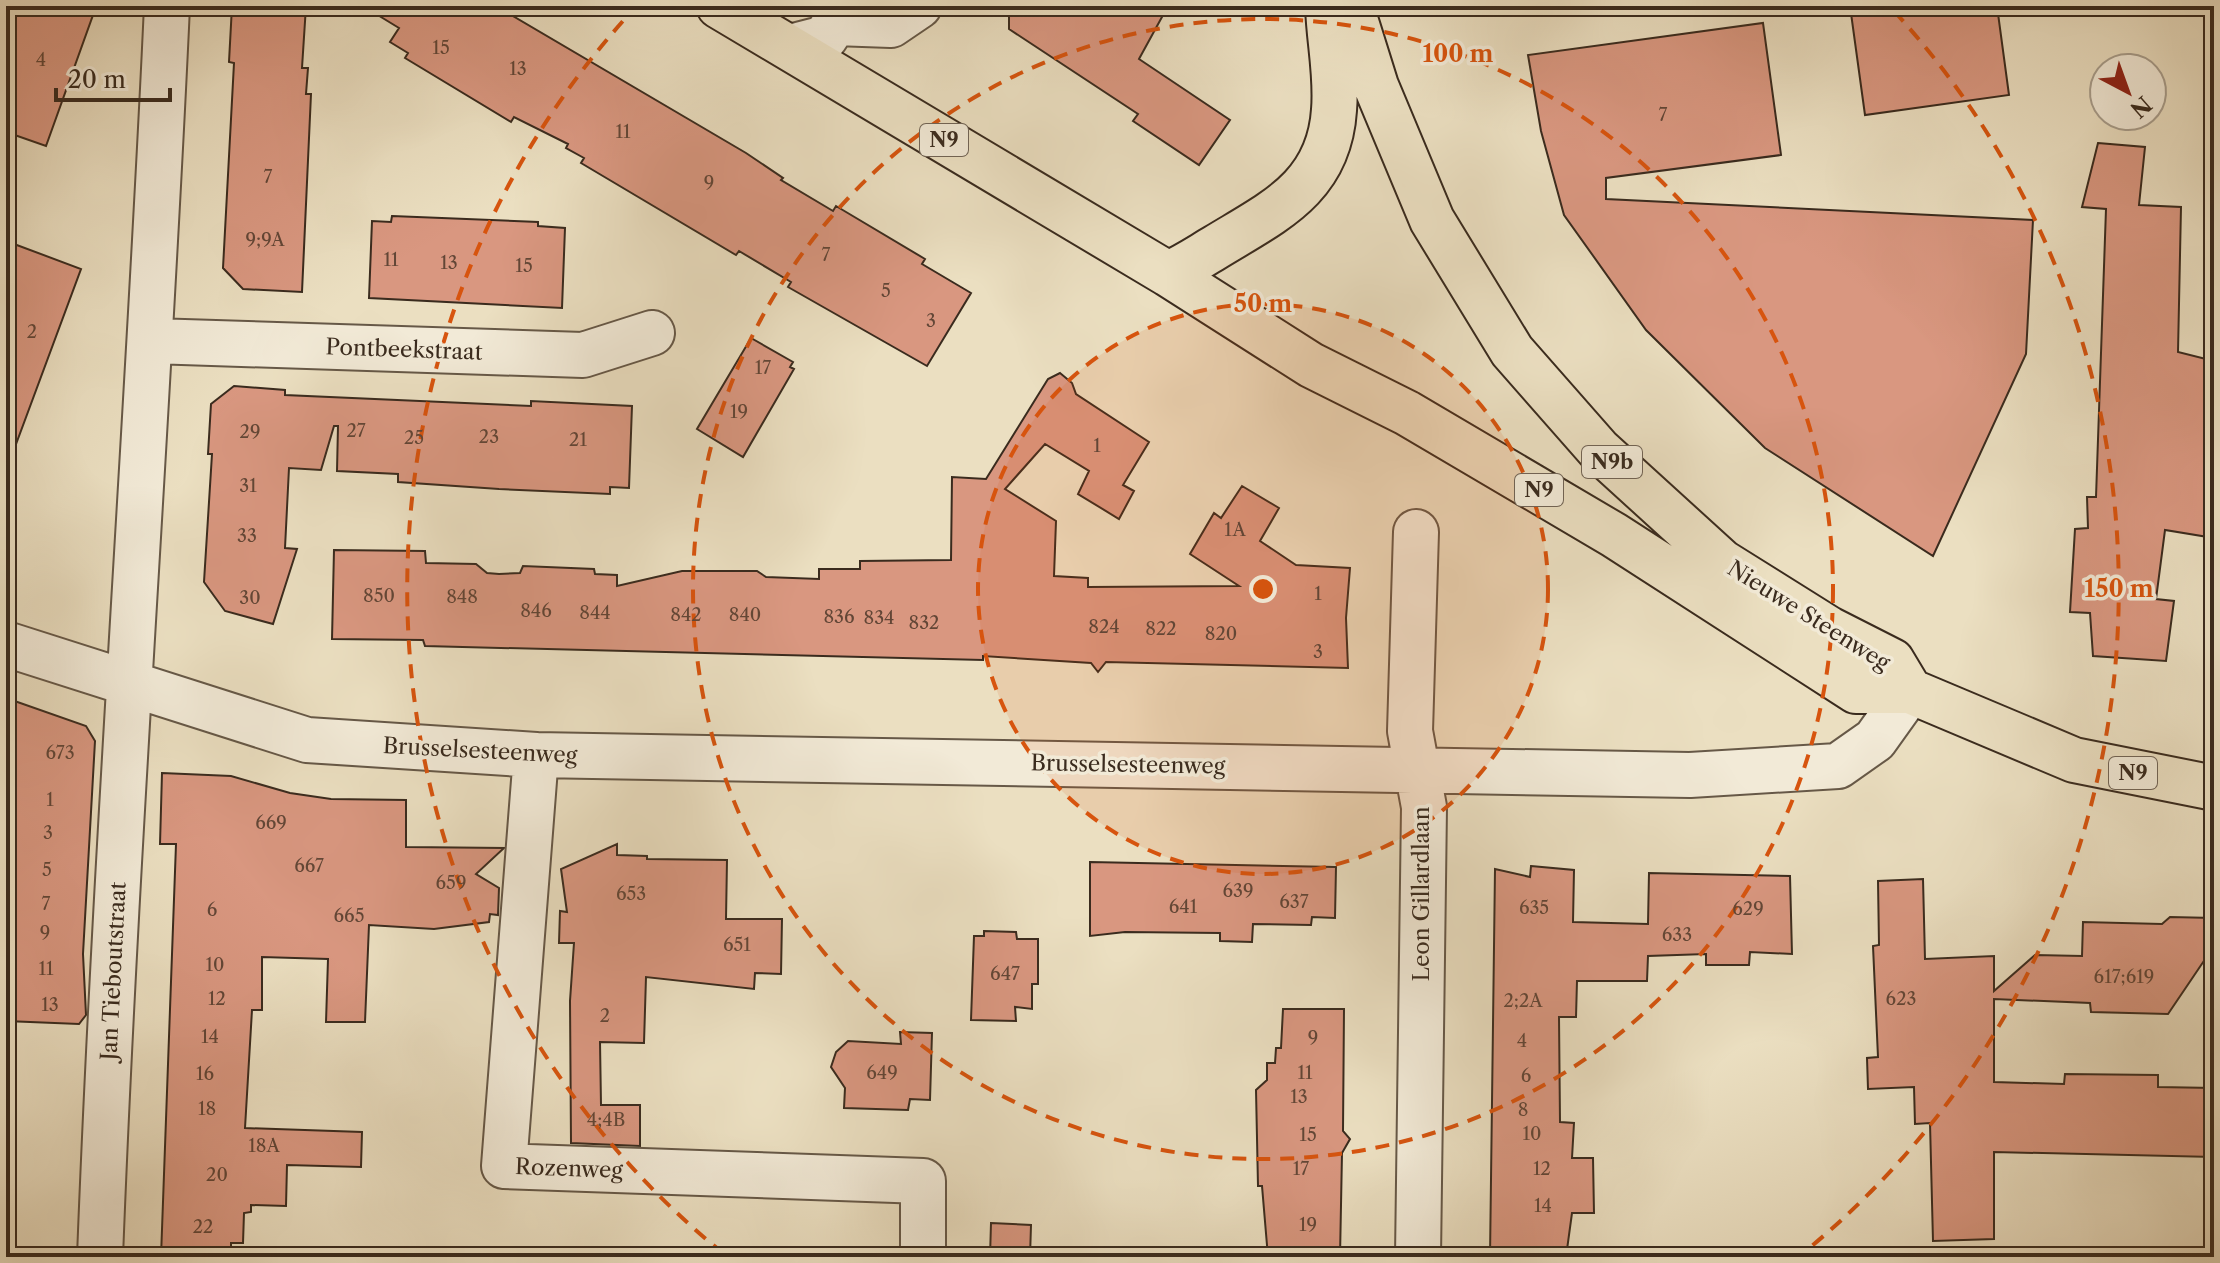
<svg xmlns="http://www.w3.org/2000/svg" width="2220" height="1263" viewBox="0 0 2220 1263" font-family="'Libre Caslon Text',serif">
	<rect width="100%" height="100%" fill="#ebdfc1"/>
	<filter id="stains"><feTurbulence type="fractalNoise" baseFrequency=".0025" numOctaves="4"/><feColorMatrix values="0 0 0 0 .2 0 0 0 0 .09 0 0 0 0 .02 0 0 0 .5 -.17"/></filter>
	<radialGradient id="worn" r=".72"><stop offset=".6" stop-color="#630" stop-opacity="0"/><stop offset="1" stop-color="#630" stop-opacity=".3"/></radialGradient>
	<path fill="#d99780" stroke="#3a2b1e" stroke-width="2" d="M6,6H68L93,15L46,146L6,132Z
		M232,6H306L302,68H308L306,94H311L302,292L243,289L223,268L234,63L229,62Z
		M363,6H496L746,153L783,178L781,180L833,211L836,206L925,259L922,264L971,293L927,366L788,287L791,282L739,251L736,255L581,163L584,158L566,148L568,144L514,117L511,122L405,58L408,53L390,42L399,28Z
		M1009,6H1168L1139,59L1230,120L1199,165L1133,121L1138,114L1009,29Z
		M1850,6H1997L2009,95L1865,115Z
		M1763,23L1781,155L1606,178V199L2033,220L2026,354L1933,556L1765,448L1646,330L1564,215L1541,131L1528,55Z
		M2098,143L2145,147L2139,205L2181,207L2178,352L2214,361V538L2165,530L2156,599L2174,601L2166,661L2093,656L2090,613L2070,612L2075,529L2088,528L2087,497H2096L2106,209L2082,207Z
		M392,216L538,222V226L565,228L562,308L369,298L372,221L391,222Z
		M6,241L81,269L9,463L6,462Z
		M751,338L793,362L790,367L794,369L743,457L697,429Z
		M1060,373L1072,383L1076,394L1149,442L1123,485L1134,491L1119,519L1078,494L1089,471L1045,444L1005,489L1056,521L1054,576L1088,578V587L1239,586L1190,554L1214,513L1221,518L1242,486L1279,508L1260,541L1296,565L1350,568L1346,618L1348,668L1106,662L1098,672L1091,663L983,656V660L425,646L423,640L332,639L334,550L425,551L426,563L476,564L487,573L499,574L520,573L523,566L594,569L595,574L617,575V586L682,571H757L766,577L819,579V569H860V561L951,560L952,477L986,479L1048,379Z
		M234,386L285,390V395L531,406V401L632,406L629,488L610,487V494L499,489L398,482V474L337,471L338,426H334L321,470L289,468L285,548L297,549L273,624L225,611L204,582L212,454H208L211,404Z
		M6,698L86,726L95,741L83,954L86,1015L79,1024L6,1021Z
		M162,773L231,776L290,793L331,799L406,800V847L504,848L476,874L499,888L498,915L490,914L489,922L434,929L369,925L365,1022H326L328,959L262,957V1010H252L245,1128L362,1132L361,1167L287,1165L286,1206L251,1205V1212L244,1213L243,1243H231V1257H161L176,844H160Z
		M617,844V855L647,856V859L727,860L726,919H782L781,974L755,973L754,989L646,977L644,1043L600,1042L601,1105H640V1146L571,1143L570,1001L574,943H559L560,911L567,912L561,869Z
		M1090,862L1336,867L1335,918L1312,917L1311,925L1253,924L1252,942L1220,941V933L1125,932L1090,936Z
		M1531,866L1574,870L1573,922L1648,924L1649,873L1790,876L1792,954L1750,952L1749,965H1706V954L1648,956L1647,981H1577L1576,1017H1559L1560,1122L1574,1123L1572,1158H1593L1594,1213H1572L1566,1257H1490L1495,869L1530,877Z
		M1923,879L1925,959L1994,956V991L2035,955L2082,956L2083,922L2162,924L2170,917L2214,918V946L2168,1014L2091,1012L2090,1003L1994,999V1082L2064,1084L2065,1074L2158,1075V1087L2214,1088V1157L1994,1152V1239L1933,1241L1930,1123L1915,1124L1914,1087L1868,1089L1867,1058L1878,1057L1873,946L1879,945L1878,881Z
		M984,931L1016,932L1017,939H1038V984H1032V1009L1015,1007L1016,1021L971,1020L974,936H984Z
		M1283,1009H1344L1343,1131L1350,1139L1342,1153L1340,1257H1268L1262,1186H1258L1256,1090L1267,1080V1063H1275L1276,1048H1281Z
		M900,1032L932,1033L930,1100L910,1099L908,1110L844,1108L845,1088L831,1067L836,1052L848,1041L901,1044Z
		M991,1223L1031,1225L1030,1257H990Z"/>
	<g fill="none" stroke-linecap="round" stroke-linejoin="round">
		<g stroke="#665847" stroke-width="48">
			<path id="minor" d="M790,47L825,38L835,23L891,25L919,6
				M152,341L583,355L652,333
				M1416,532L1410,731L1424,807L1418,1257
				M6,644L307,740L536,755L1690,775L1838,766L1875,740L1910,691
				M536,755L504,1166L923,1181V1257
				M100,1257C116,840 148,423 167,6"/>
		</g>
		<g stroke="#3a2b1e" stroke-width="48">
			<path id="major" d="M719,6L1168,274L1311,365L1407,413L1614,535L1856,691H1910L2074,760L2214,788
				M1351,6L1376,86L1432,220L1512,351L1599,450L1722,562L1829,629L1892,661L1910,691
				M1168,274C1186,266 1199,257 1216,247C1273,212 1329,188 1334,110C1337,74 1329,41 1328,6"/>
		</g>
		<use href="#minor" stroke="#f2ead7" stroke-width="44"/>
		<use href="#major" stroke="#ebdfc1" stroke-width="44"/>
	</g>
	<circle cx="1263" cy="589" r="285" fill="#d7540e" fill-opacity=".12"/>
	<g fill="none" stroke="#d7540e" stroke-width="4" stroke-dasharray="14 10">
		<circle cx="1263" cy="589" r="285"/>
		<circle cx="1263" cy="589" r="570"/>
		<path d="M724 1254A856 856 0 0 1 632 11M1894 11A856 856 0 0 1 1802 1254"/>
	</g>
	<g text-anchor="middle" stroke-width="7" stroke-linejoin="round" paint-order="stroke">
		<g font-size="18" fill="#624636">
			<text x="441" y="54">15</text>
			<text x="41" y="66">4</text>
			<text x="518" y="75">13</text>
			<text x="1663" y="121">7</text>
			<text x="623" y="138">11</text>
			<text x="268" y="183">7</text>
			<text x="709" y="189">9</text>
			<text x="265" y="246">9;9A</text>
			<text x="826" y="261">7</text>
			<text x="391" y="266">11</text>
			<text x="449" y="269">13</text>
			<text x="524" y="272">15</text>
			<text x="886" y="297">5</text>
			<text x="931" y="327">3</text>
			<text x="32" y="338">2</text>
			<text x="763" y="374">17</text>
			<text x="739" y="418">19</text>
			<text x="356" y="437">27</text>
			<text x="250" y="438">29</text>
			<text x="489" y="443">23</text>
			<text x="414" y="444">25</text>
			<text x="578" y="446">21</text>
			<text x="1097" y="452">1</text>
			<text x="248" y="492">31</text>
			<text x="1235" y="536">1A</text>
			<text x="247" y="542">33</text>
			<text x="1318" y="600">1</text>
			<text x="379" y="602">850</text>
			<text x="462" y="603">848</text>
			<text x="250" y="604">30</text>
			<text x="536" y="617">846</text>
			<text x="595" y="619">844</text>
			<text x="686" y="621">842</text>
			<text x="745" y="621">840</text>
			<text x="839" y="623">836</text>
			<text x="879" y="624">834</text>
			<text x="924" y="629">832</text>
			<text x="1104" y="633">824</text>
			<text x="1161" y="635">822</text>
			<text x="1221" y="640">820</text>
			<text x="1318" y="658">3</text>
			<text x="60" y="759">673</text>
			<text x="50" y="806">1</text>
			<text x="271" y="829">669</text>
			<text x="48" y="839">3</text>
			<text x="309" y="872">667</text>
			<text x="47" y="876">5</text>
			<text x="451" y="889">659</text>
			<text x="1238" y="897">639</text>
			<text x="631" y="900">653</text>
			<text x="1294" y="908">637</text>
			<text x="46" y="910">7</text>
			<text x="1183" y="913">641</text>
			<text x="1534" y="914">635</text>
			<text x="1748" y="915">629</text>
			<text x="212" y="916">6</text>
			<text x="349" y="922">665</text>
			<text x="45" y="939">9</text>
			<text x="1677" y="941">633</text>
			<text x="737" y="951">651</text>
			<text x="215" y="971">10</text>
			<text x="46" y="975">11</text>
			<text x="1005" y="980">647</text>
			<text x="2124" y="983">617;619</text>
			<text x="217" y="1005">12</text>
			<text x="1901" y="1005">623</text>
			<text x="1523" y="1007">2;2A</text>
			<text x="50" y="1011">13</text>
			<text x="605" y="1022">2</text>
			<text x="210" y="1043">14</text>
			<text x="1313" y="1044">9</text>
			<text x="1522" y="1047">4</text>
			<text x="882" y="1079">649</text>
			<text x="1305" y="1079">11</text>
			<text x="205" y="1080">16</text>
			<text x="1526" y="1082">6</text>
			<text x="1299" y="1103">13</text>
			<text x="207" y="1115">18</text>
			<text x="1523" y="1116">8</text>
			<text x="606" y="1126">4;4B</text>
			<text x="1532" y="1140">10</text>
			<text x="1308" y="1141">15</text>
			<text x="264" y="1152">18A</text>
			<text x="1301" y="1175">17</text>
			<text x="1542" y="1175">12</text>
			<text x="217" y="1181">20</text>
			<text x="1543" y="1212">14</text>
			<text x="1308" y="1231">19</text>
			<text x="203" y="1233">22</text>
		</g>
		<g fill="#f2ead7" stroke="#716456" stroke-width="2">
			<rect x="920" y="124" width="48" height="32" rx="6"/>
			<rect x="1582" y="446" width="60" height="32" rx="6"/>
			<rect x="1515" y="474" width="48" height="32" rx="6"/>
			<rect x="2109" y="757" width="48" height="32" rx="6"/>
		</g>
		<g font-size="20" font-weight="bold" fill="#3a2b1e">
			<text x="944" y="147">N9</text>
			<text x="1612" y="469">N9b</text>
			<text x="1539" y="497">N9</text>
			<text x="2133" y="780">N9</text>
		</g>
		<g font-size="22" fill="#3a2b1e" stroke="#f2ead7">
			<text transform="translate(404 349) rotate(2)" y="8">Pontbeekstraat</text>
			<text transform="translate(1809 615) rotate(32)" y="8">Nieuwe Steenweg</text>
			<text transform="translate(480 750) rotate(3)" y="8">Brusselsesteenweg</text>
			<text transform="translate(1128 764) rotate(1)" y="8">Brusselsesteenweg</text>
			<text transform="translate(1421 894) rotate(-90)" y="8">Leon Gillardlaan</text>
			<text transform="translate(113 971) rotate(-87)" y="8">Jan Tieboutstraat</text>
			<text transform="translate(569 1168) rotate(2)" y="8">Rozenweg</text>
		</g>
	</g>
	<circle cx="1263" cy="589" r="12" fill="#d7540e" stroke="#f2ead7" stroke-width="4"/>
	<g font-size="24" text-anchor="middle" font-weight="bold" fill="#d7540e" stroke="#f2ead7" stroke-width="7" stroke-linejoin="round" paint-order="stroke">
		<text x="1458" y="62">100 m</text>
		<text x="1263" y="312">50 m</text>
		<text x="2119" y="597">150 m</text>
	</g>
	<rect width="2220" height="1263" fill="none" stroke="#ebdfc1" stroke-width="32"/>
	<rect x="8" y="8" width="2204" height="1247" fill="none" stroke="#3a2b1e" stroke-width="4"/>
	<rect x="16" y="16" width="2188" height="1231" fill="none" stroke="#3a2b1e" stroke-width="2"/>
	<g transform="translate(2128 92) rotate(139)"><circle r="38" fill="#f2ead7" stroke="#a89e8d" stroke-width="2"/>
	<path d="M0-6L14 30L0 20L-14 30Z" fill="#8f2418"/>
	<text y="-12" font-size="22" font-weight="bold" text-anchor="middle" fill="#3a2b1e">N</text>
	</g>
	<path d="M56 88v12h114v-12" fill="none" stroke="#3a2b1e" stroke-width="4"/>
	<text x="68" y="88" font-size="24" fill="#3a2b1e" stroke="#f2ead7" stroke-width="6" paint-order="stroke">20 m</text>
	<rect width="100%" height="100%" filter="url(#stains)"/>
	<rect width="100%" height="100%" fill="url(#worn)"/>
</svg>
